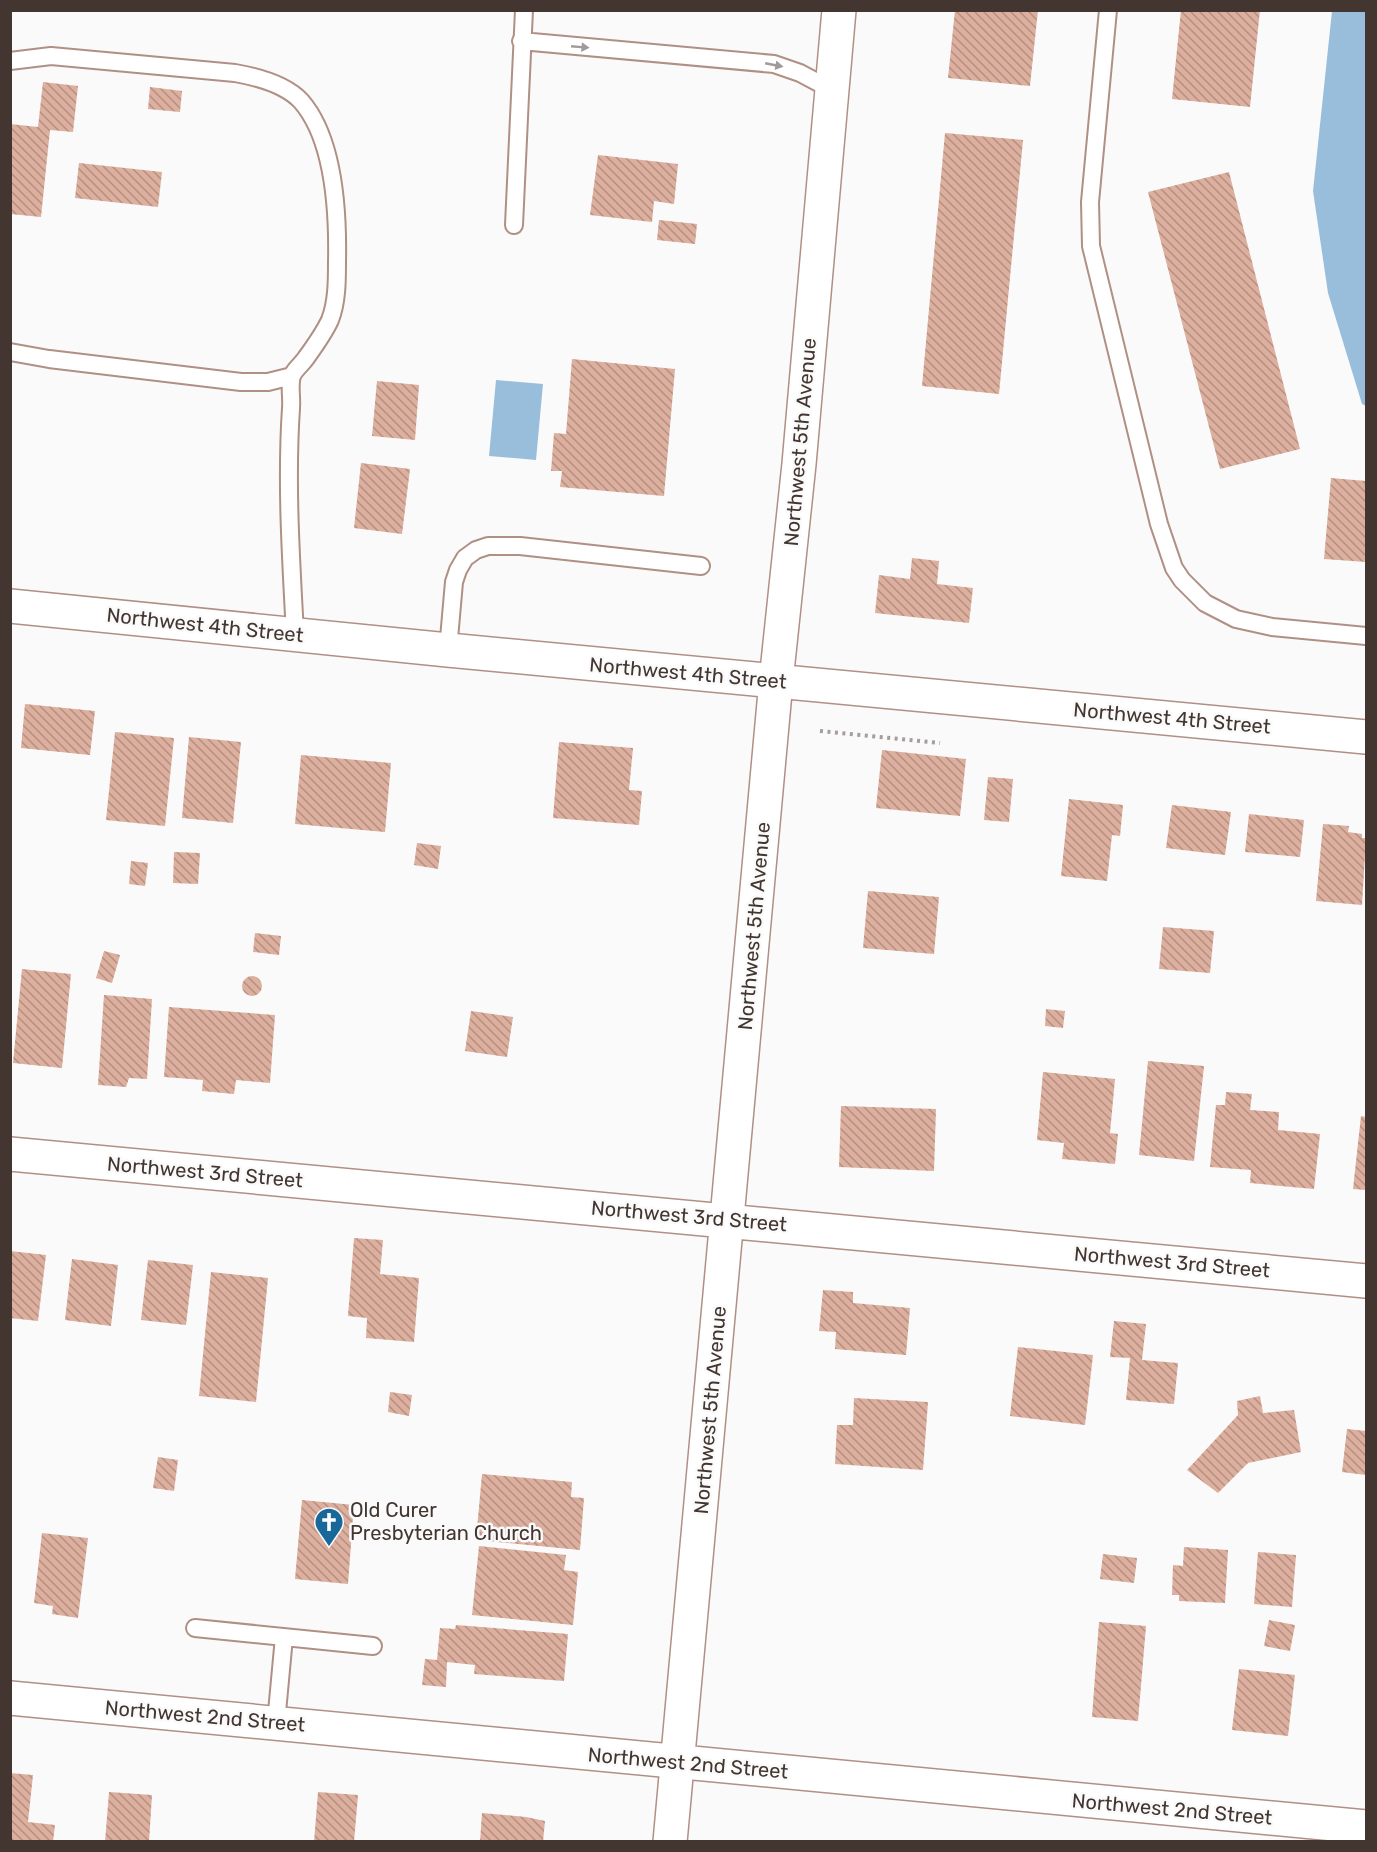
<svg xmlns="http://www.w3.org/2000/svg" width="1377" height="1852" viewBox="0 0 1377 1852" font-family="Rubik,sans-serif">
	<defs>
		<pattern id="building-back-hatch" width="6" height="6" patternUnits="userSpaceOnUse" patternTransform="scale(1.5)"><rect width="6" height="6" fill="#ddaf9e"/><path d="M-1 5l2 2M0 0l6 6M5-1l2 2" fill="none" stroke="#b58f81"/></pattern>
	</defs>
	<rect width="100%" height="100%" fill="#fafafa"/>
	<path fill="#99bedc" d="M1332,11H1366V406L1362,404L1328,293L1313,191Z
		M496,380L543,384L536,460L489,456Z"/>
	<path fill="url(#building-back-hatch)" d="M955,10H1038L1030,86L948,78Z
		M1181,10H1260L1250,107L1172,99Z
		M43,82L78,86L73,132L50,130L41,217L10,214V124L38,127Z
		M150,87L182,91L180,112L148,109Z
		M945,133L1023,140L999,394L922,386Z
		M598,155L678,164L674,204L654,201L652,222L590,215Z
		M79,163L162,172L158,207L75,198Z
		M1229,172L1300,449L1220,469L1148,192Z
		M659,220L697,224L695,244L657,240Z
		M572,359L675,369L664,496L560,487L562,471H551L554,433L566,434Z
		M377,381L419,385L415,440L372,436Z
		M361,463L410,469L402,534L354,528Z
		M1331,478L1366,481V562L1324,559Z
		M912,558L939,561L937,584L973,588L969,623L875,613L879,575L910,579Z
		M25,704L95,711L90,755L21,748Z
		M115,732L174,738L165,826L106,820Z
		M189,737L241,742L233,823L182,818Z
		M559,742L633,748L629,790L642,791L639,825L553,818Z
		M882,750L966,759L960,816L876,808Z
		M301,755L391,763L385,832L295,824Z
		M988,777L1013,779L1009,822L984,820Z
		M1069,799L1123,805L1120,836L1112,835L1107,881L1061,876Z
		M1172,805L1231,812L1225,855L1166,848Z
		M1249,814L1304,820L1300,857L1245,852Z
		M1323,824L1349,826L1348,832L1362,834V838H1366L1362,905L1316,901Z
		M417,843L441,846L438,869L414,865Z
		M174,852L200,853L198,884L173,883Z
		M131,861L148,863L145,886L129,884Z
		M868,891L939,897L934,954L863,948Z
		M1163,927L1214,931L1210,973L1159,969Z
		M255,933L281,936L279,955L253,952Z
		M104,951L120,955L112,983L96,978Z
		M22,969L71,974L62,1068L13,1063Z
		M242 986a10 10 0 1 1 20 0a10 10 0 1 1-20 0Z
		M104,995L152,999L147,1079L129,1078L126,1087L98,1085Z
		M169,1007L275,1015L270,1083L236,1080L234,1094L202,1091L203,1080L164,1077Z
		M1046,1009L1065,1011L1063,1028L1045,1026Z
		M471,1011L513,1017L507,1057L465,1051Z
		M1148,1061L1204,1066L1194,1161L1139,1155Z
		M1043,1072L1115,1079L1110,1133L1118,1134L1115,1164L1062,1159L1064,1143L1037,1140Z
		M1226,1092L1252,1094L1250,1110L1279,1112L1278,1130L1320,1134L1314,1189L1250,1183L1251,1170L1210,1167L1216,1105H1225Z
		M841,1106L936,1109L934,1171L839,1167Z
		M1361,1116L1366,1117V1190L1353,1189Z
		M354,1238L383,1240L380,1274L419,1278L414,1342L366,1338L367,1318L348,1316Z
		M10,1251L46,1255L38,1321L10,1318Z
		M72,1259L118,1265L111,1326L65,1320Z
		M148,1260L193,1265L186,1325L141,1320Z
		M211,1272L268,1278L256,1402L199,1396Z
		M823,1290L853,1292V1303L910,1308L906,1355L835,1349L836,1332L819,1331Z
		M1114,1321L1146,1324L1142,1360L1178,1363L1174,1404L1126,1400L1130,1358L1110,1357Z
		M1018,1347L1093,1355L1085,1425L1010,1416Z
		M390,1392L412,1395L409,1416L388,1412Z
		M1260,1396L1263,1413L1294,1410L1301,1452L1248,1463L1218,1493L1187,1470L1238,1415L1237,1401Z
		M854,1398L928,1402L923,1470L835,1464L837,1425H853Z
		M1347,1429L1366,1431V1475L1342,1472Z
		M158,1457L178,1460L174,1491L153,1488Z
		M482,1474L572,1482L571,1497L584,1498L580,1550L476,1540Z
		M302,1500L354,1505L348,1584L295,1579Z
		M42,1533L88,1538L78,1618L52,1614L53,1606L34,1603Z
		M479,1546L566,1555L564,1570L578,1572L573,1625L472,1615Z
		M1184,1547L1228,1550L1225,1603L1179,1601V1595H1172L1173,1565L1183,1566Z
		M1258,1552L1296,1555L1292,1607L1254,1604Z
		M1103,1554L1137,1558L1134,1583L1100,1579Z
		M1269,1620L1295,1625L1290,1651L1264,1646Z
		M1099,1622L1146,1626L1138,1721L1092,1717Z
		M456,1625L568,1634L564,1681L474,1674L475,1665L447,1662L446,1687L422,1685L425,1659L437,1660L440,1628L455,1629Z
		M1239,1669L1295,1675L1288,1736L1232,1730Z
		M10,1773L33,1775L28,1822L55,1825L53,1842H10Z
		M109,1792L152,1795L149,1842H105Z
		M318,1792L358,1795L354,1842H314Z
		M482,1813L526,1817L545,1821L543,1842H480Z"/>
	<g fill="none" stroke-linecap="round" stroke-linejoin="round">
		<g stroke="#b09084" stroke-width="20">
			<path id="lane" d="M1108,10L1090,202L1091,246L1159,524L1174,568L1182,580L1205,603L1236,619L1272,627L1366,636
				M521,41L774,64L800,73L832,90
				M10,61L51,56L235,73C258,77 285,84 301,101C335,140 338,213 337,262C337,281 337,302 330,320C324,333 314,347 306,358C302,364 294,370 292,376C289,385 292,398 291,408C286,483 291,559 295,634
				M514,225L524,10
				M10,352L49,359L241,382H268L292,376
				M448,650L454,582L458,570L465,558L476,550L488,546H520L701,566
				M195,1628L373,1646
				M276,1723L284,1637"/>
		</g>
		<g stroke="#b09084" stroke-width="36">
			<path id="street" d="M10,606L448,650L1366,737
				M10,1154L1366,1281
				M10,1698L1366,1827
				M670,1842L776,681L799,464L839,10"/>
		</g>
		<path stroke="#a59e9c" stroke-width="4" stroke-dasharray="3 4.5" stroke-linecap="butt" d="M820,731L940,743"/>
		<use href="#lane" stroke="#fff" stroke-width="16"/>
		<use href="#street" stroke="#fff" stroke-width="33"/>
	</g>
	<defs><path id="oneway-solid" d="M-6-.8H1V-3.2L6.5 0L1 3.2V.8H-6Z" transform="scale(1.5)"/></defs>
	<g fill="#a19a98">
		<use href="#oneway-solid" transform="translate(580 47) rotate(5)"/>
		<use href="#oneway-solid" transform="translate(774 65) rotate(11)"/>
	</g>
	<defs>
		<g id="church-pin" transform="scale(1.5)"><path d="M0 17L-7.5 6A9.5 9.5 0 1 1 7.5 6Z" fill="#19689a" stroke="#fafafa"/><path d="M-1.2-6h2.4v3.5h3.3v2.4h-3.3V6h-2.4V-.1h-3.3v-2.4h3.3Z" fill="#fff"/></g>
	</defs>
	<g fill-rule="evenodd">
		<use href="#church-pin" x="329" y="1522"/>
	</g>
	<g text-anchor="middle" stroke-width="5" stroke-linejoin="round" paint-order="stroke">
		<g font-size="20" fill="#433530" stroke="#fafafa">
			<text transform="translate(800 442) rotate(-85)" y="7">Northwest 5th Avenue</text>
			<text transform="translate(205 625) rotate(6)" y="7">Northwest 4th Street</text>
			<text transform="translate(688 673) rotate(5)" y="7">Northwest 4th Street</text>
			<text transform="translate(1172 718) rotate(5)" y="7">Northwest 4th Street</text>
			<text transform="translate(754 926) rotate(-85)" y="7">Northwest 5th Avenue</text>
			<text transform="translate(205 1172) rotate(5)" y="7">Northwest 3rd Street</text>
			<text transform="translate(689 1216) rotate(5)" y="7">Northwest 3rd Street</text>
			<text transform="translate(1172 1262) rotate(5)" y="7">Northwest 3rd Street</text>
			<text transform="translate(710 1410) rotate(-85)" y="7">Northwest 5th Avenue</text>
			<text transform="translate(205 1716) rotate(5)" y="7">Northwest 2nd Street</text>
			<text transform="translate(688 1763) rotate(5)" y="7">Northwest 2nd Street</text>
			<text transform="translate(1172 1809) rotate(5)" y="7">Northwest 2nd Street</text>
		</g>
		<g font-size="20" fill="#433530" stroke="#fafafa" text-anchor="start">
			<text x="350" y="1517">Old Curer<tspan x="350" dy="23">Presbyterian Church</tspan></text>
		</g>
	</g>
	<rect width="1377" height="1852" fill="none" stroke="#433530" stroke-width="24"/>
</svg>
